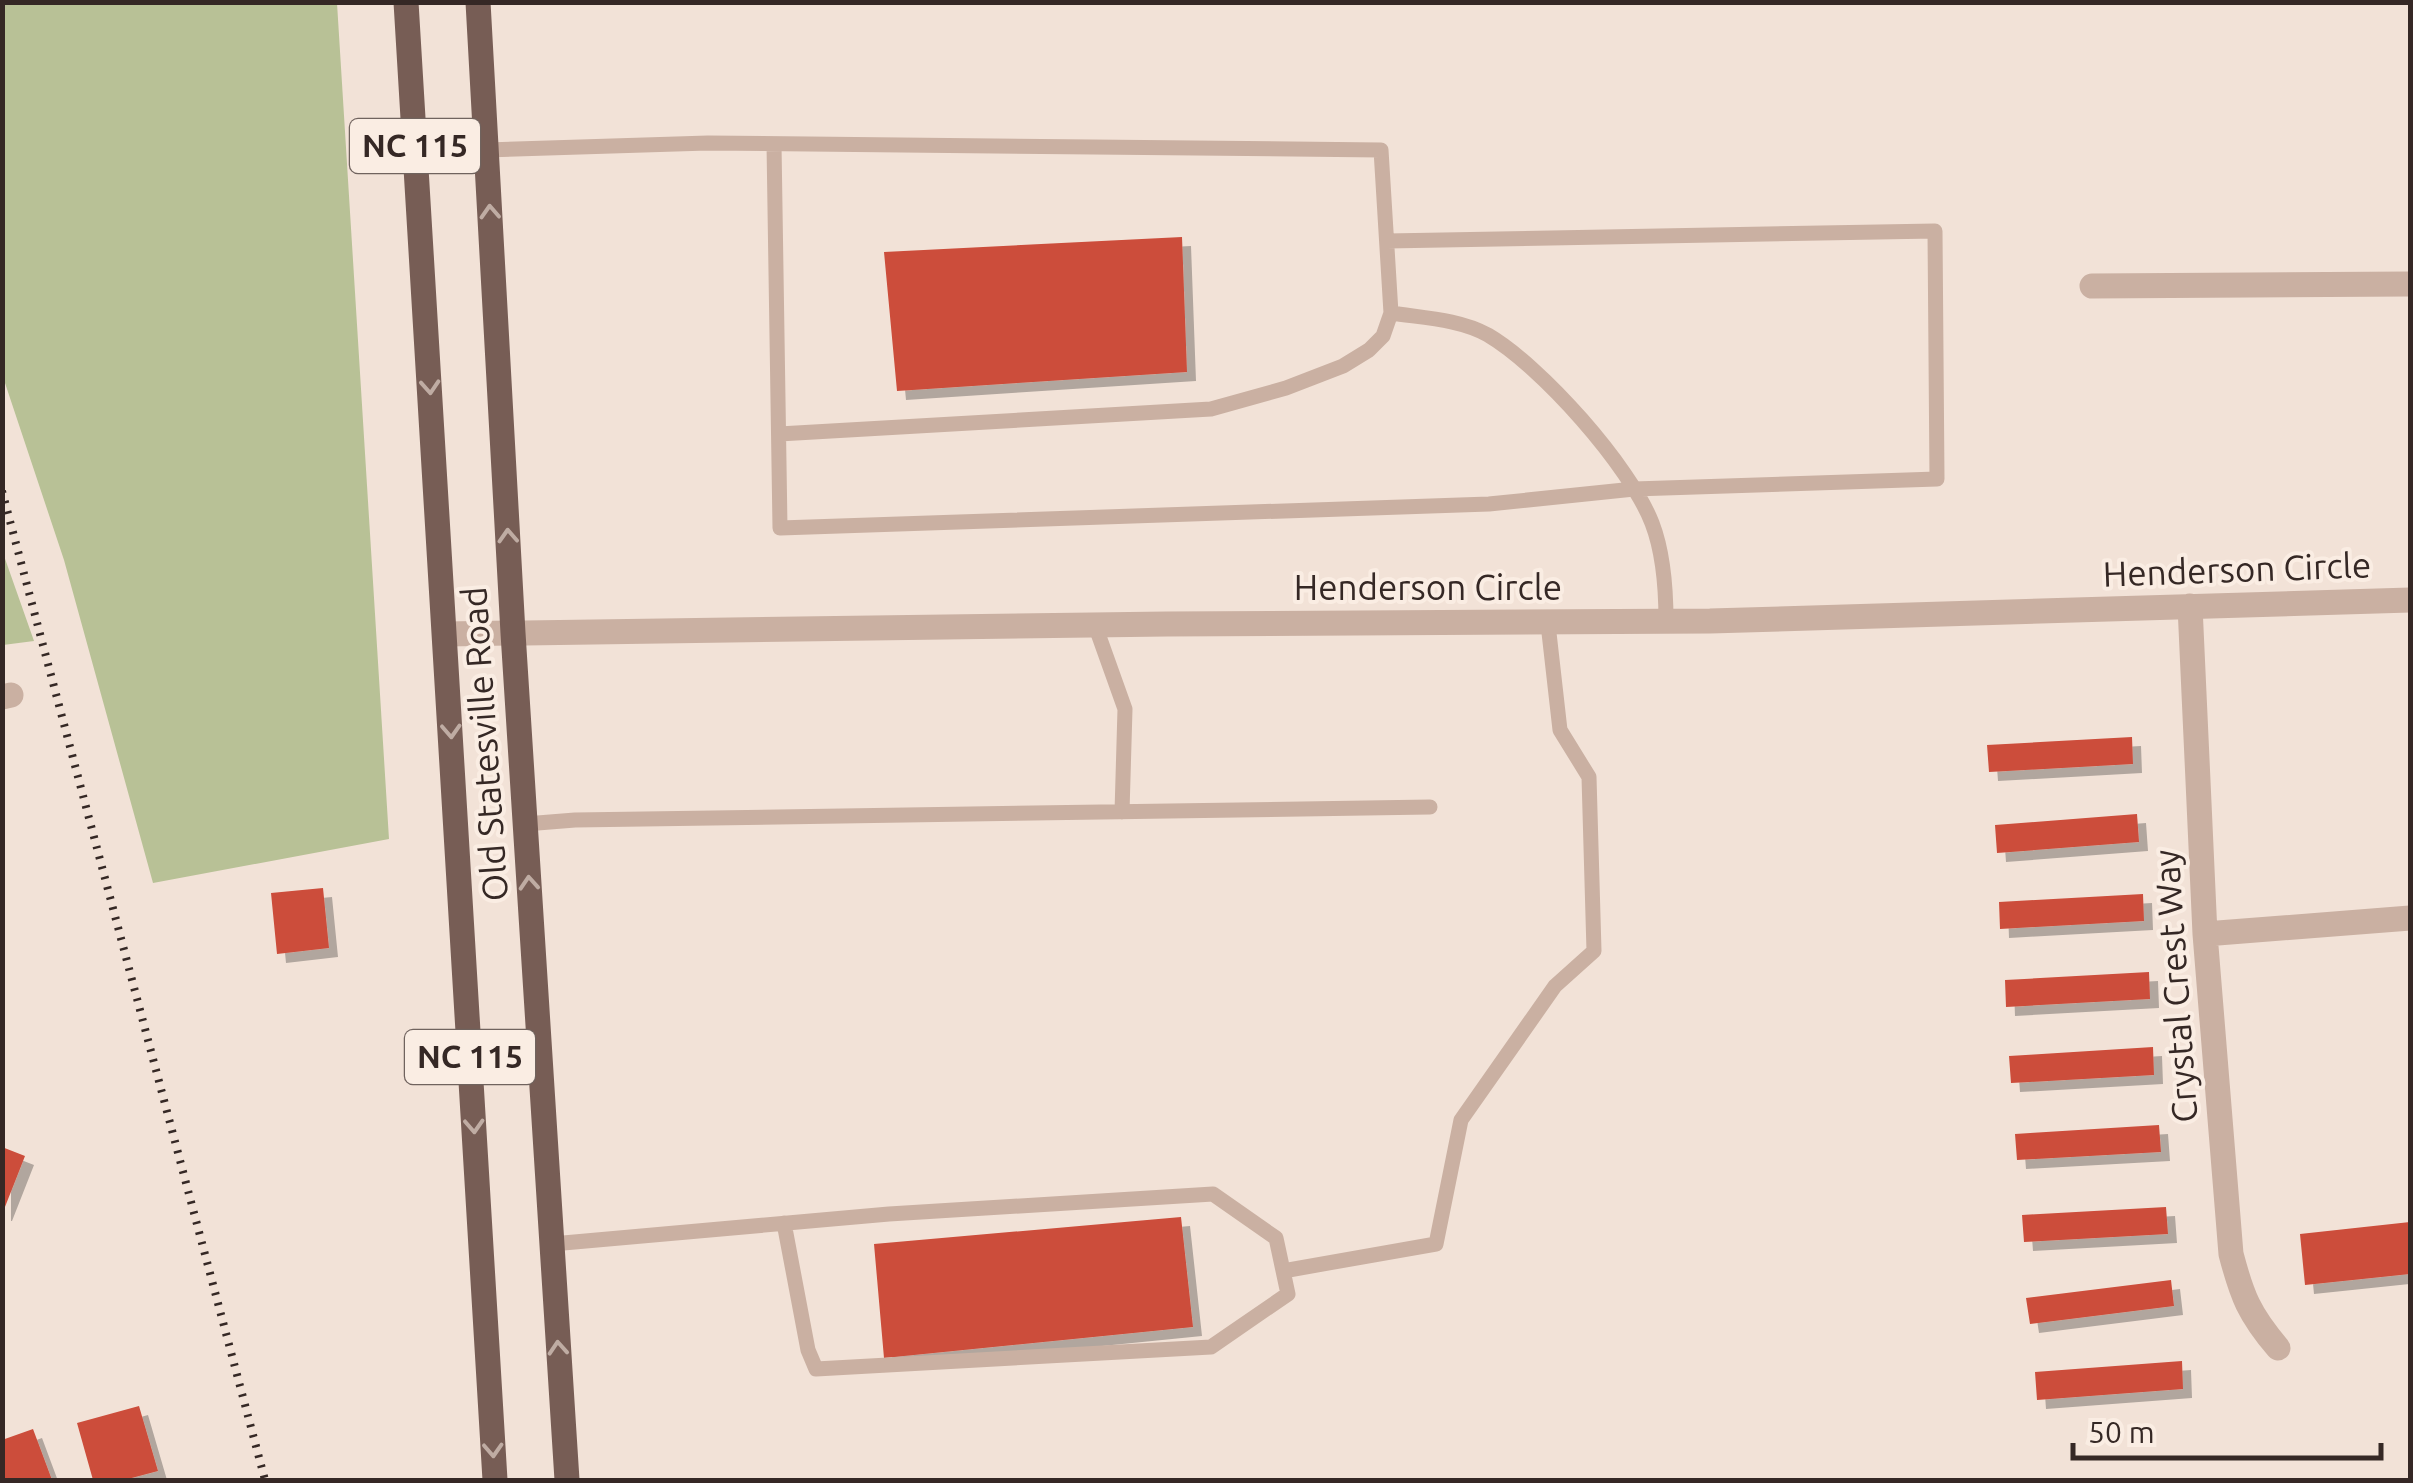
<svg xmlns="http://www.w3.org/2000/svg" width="2413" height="1483" viewBox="0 0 2413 1483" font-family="Ubuntu,sans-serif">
	<defs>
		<filter id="shadow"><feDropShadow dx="9" dy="9" stdDeviation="0" flood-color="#0004"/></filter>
	</defs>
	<rect width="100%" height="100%" fill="#f2e2d7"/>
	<path fill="#b8c196" d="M2,3H337L389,839L153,883L64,560L3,377Z
		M3,553L34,641L3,645Z"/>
	<path fill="#cc4d3b" filter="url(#shadow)" d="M1182,237L1187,372L897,391L884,252Z
		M2132,737L2133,764L1989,772L1987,745Z
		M2137,814L2139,842L1997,853L1995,825Z
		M323,888L329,948L277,954L271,893Z
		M2143,894L2144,921L2000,929L1999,902Z
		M2149,972L2150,999L2006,1007L2005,980Z
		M2153,1047L2154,1075L2011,1083L2009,1056Z
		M2159,1125L2161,1152L2017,1160L2015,1134Z
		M2,1147L25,1156L3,1212H2Z
		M2166,1207L2168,1234L2024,1242L2022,1215Z
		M1181,1217L1193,1327L884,1358L874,1244Z
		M2410,1222V1274L2305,1285L2300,1234Z
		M2171,1280L2174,1306L2030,1324L2026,1298Z
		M2182,1361L2183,1389L2037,1400L2035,1372Z
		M139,1406L158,1471L124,1480H93L77,1423Z
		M33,1429L52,1480H2V1440Z"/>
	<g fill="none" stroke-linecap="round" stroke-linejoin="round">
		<path stroke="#cab0a2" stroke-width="15" d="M774,144L780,528L1489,504L1634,489L1937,479L1935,231L1387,241
			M486,150L708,143L1381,150L1391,313C1423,318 1459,319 1488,335C1541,366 1630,466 1652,523C1664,554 1666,589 1666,621
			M779,434L1211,409L1286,388L1343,366L1369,350L1383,336L1391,313
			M1095,625L1125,709L1122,812
			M525,824L575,820L1430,807
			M552,1244L889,1214L1213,1194L1276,1238L1288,1294L1211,1347L816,1369L808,1350L784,1223
			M1283,1271L1436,1244L1461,1120L1555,986L1594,951L1589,777L1560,730L1548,624"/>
		<path stroke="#cab0a2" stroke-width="25" d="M2092,286L2410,284
			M2190,606L2205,934L2231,1254C2242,1296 2249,1314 2278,1348
			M445,634L1167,624L1710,621L2410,600
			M2,697L11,695
			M2205,934L2410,918"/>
		<path stroke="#775d55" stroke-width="25" d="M406,2L495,1480
			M478,2L513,633L567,1480"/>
		<path stroke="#352825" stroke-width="8" stroke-dasharray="2.5 8" stroke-linecap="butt" d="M2,491L265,1480"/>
	</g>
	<defs><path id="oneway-chevron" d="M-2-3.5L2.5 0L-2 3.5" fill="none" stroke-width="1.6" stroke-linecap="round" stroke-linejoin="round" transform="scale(2.5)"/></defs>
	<g stroke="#bfaca3">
		<use href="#oneway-chevron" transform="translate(490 212) rotate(-93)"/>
		<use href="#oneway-chevron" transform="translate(430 387) rotate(86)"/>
		<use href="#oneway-chevron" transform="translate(508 536) rotate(-93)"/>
		<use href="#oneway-chevron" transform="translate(451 731) rotate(87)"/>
		<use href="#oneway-chevron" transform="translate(529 883) rotate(-94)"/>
		<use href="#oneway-chevron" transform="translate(474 1126) rotate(87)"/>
		<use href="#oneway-chevron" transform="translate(558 1348) rotate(-94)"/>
		<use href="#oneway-chevron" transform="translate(493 1450) rotate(87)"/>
	</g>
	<g text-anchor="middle" stroke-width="8" stroke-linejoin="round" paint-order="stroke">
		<g fill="#faede3" stroke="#70635e" stroke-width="2.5">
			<rect x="350" y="119" width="130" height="54" rx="8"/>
			<rect x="405" y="1030" width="130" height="54" rx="8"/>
		</g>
		<g font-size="32" font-weight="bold" fill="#352825">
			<text x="415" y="157">NC 115</text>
			<text x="470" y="1068">NC 115</text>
		</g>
		<g font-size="35" fill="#352825" stroke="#faede3">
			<text transform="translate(2237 570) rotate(-2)" y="12">Henderson Circle</text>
			<text x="1428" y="600">Henderson Circle</text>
			<text transform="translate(485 744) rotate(-94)" y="12">Old Statesville Road</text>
			<text transform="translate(2176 986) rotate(-94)" y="12">Crystal Crest Way</text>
		</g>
	</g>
	<rect width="2413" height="1483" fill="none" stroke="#352825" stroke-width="10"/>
	<path d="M2073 1443v15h308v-15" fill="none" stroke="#352825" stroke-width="5"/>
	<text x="2088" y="1443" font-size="30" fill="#352825" stroke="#faede3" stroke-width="8" paint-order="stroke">50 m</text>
</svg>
